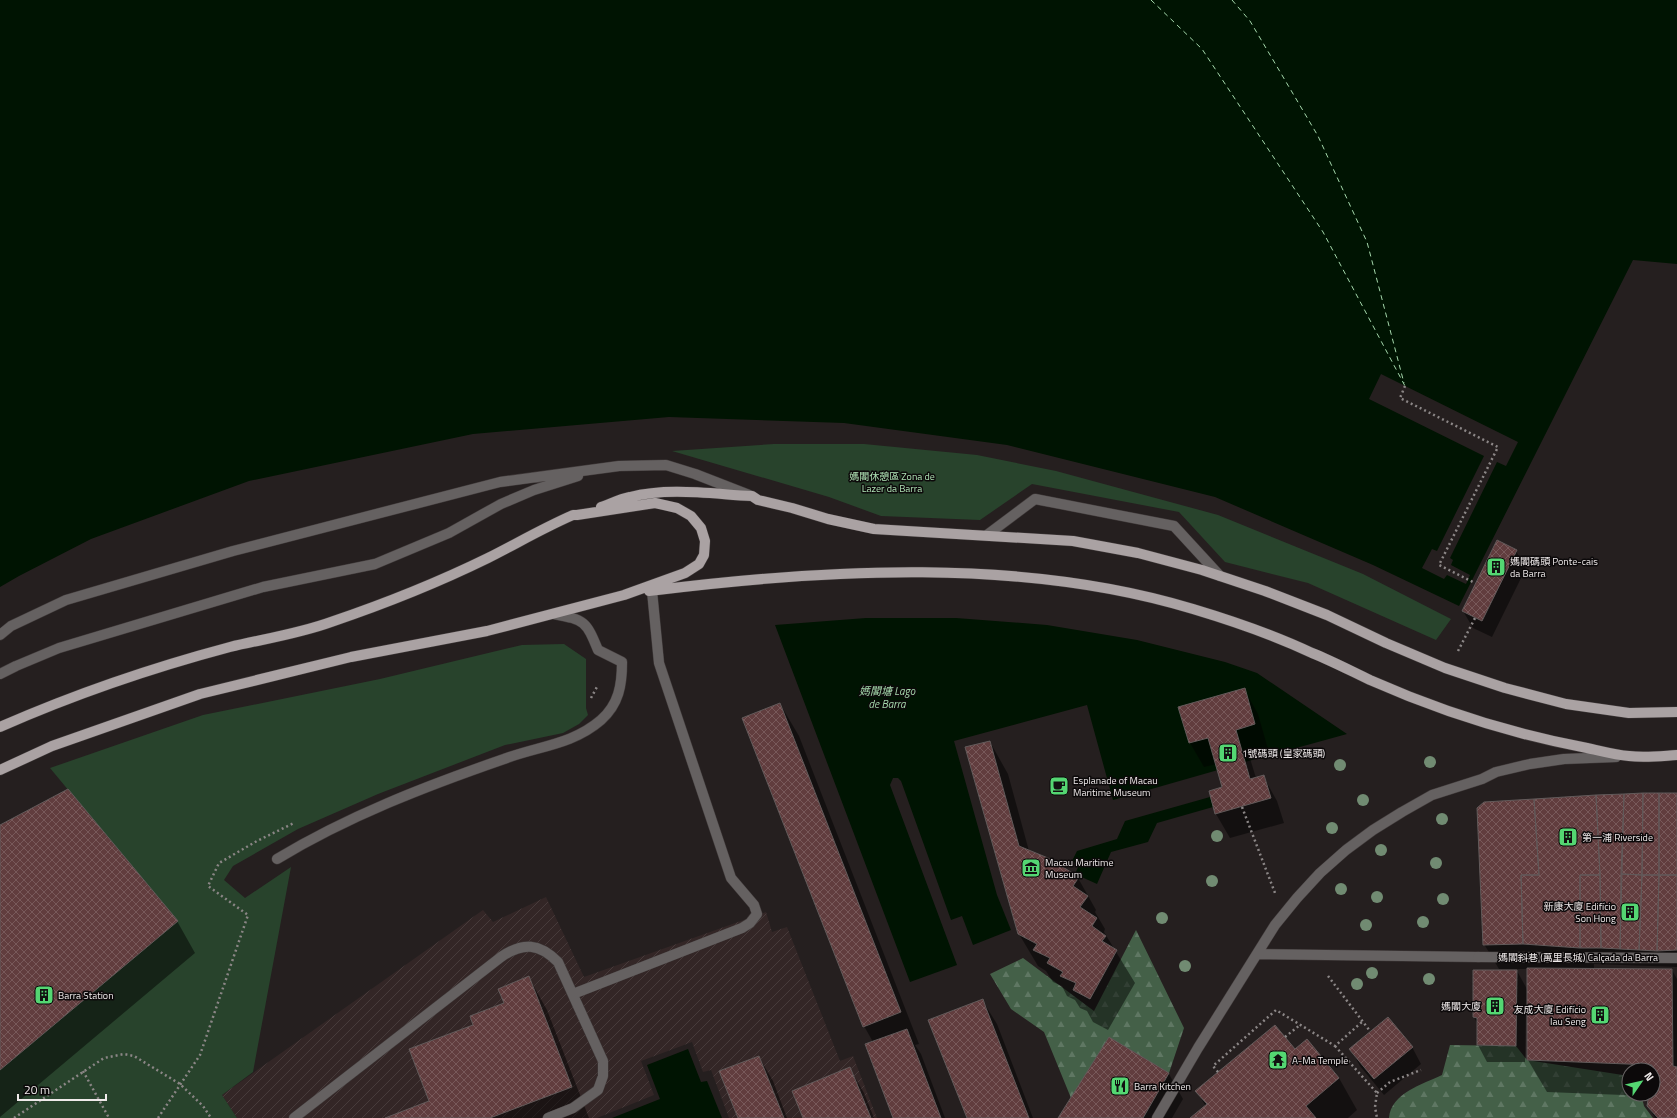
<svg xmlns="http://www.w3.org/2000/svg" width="1677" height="1118" viewBox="0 0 1677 1118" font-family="'Titillium Web','Noto Sans SC',sans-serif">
	<defs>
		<pattern id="industrial-furrows" width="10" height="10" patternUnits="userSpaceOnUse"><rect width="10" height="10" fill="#332626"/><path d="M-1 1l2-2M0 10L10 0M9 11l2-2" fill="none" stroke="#473b3b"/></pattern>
		<pattern id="forest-firs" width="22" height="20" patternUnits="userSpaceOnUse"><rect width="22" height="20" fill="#446048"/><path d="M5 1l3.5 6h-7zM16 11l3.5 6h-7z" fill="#5f7763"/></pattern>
		<pattern id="building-cross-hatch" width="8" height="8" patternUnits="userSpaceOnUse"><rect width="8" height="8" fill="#613d3e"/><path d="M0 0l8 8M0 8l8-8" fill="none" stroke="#78595a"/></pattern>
	</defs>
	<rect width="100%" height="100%" fill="#251f1f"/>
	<path fill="url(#industrial-furrows)" d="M546,897L584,977L766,912L772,932L787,927L840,1061L853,1056L877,1118H729L711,1070L703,1072L692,1042L641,1061L654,1095L597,1118H237L222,1095L483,910L493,922Z"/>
	<path fill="url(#forest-firs)" d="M1136,930L1184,1028L1169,1073L1109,1037L1071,1098L1044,1032L1011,1009L990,974L1023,958L1094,1011Z
		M1450,1045L1516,1046L1527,1060L1629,1076V1094H1641L1644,1106L1653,1118H1389C1391,1093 1423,1084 1442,1075Z"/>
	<path fill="#28432c" d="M774,444H864L977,455L1056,471L1218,515L1363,574L1451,619L1436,640L1308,583L1225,562L1179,512L1032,484L980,520L881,516L829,497L672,451Z
		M564,644L586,659V708L588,715L579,724L563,733L505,745L378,794L298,829L233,866L224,880L245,898L291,867L253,1072L222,1095L237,1118H0V1070L177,921L50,768L203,715L380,679L522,645Z"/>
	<path fill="#001402" d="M0,0H1677V264L1633,260L1459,606L1373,565L1215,497L1007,445L844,423L669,417L473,434L249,481L91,539L19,576L0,587Z
		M866,618H956L1047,625L1137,640L1225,662L1257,673L1347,734L1245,762L1236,730L1255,724L1245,688L1179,707L1189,743L1208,738L1218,770L1113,800L1087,705L954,741L997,895L1011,930L973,945L962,916L951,920L901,781L898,778H893L890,785L957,965L910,982L775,625Z
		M1210,797L1213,807L1157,823L1148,842L1111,852L1097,884L1075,874L1079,865L1072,861L1077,851L1117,839L1125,821Z
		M688,1049L701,1082L707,1081L722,1118H612L660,1099L647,1065Z"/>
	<path fill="#251f1f" d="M1381,374L1518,442L1506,466L1497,462L1450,558L1453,560L1451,565L1470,575L1466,584L1447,575L1444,579L1422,568L1432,549L1437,551L1484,456L1369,399Z"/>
	<path fill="#0007" fill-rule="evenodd" d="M1516,551L1526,568L1492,637L1473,628L1463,611Z
		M1244,689L1258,714L1268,749L1249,755L1256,778L1263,776L1277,801L1284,823L1230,838L1216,814L1224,787L1217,764L1204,767L1190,743L1180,707Z
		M780,704L799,736L919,1044L915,1045L921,1054L945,1118H894L873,1042L864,1026Z
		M990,742L1008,774L1029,851L1078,878L1096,910L1095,912L1105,929L1104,932L1135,983L1108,1030L1093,1022L1087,1011L1080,1008L1075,1000L1067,996L1062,986L1053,982L1046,971L1038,966L1019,934Z
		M1677,794V967L1594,964V969L1672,970L1677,979V1118H1655L1648,1106L1649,1096L1547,1092L1528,1060V1008H1526L1525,1062H1487L1478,1045V1025L1474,1017V971H1517L1528,991V969H1499L1484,944ZM1629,1070H1653V1094H1629Z
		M0,826L177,921L195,953L0,1117Z
		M529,978L547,1010L589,1118H388L431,1101L474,1026L505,1004Z
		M982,1000L997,1024L1033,1118H968Z
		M1110,1038L1169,1074L1183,1099L1172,1118H1059Z
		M1412,1047L1421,1064L1384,1095L1360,1066L1351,1049Z
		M1295,1050L1339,1078L1357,1110L1348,1118H1192L1206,1107L1197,1091Z
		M759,1057L773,1081L787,1118H739Z
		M850,1069L864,1093L874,1118H804Z"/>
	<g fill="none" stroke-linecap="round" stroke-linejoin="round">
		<path stroke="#a5d8ac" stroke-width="1" stroke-dasharray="5 4" stroke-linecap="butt" d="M1151,0L1202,49L1323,232L1405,386
			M1232,0L1250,21L1318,136L1367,242L1404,383"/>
	</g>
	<path fill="url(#building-cross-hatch)" stroke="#625a5a" d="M1497,540L1517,550L1482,621L1462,611Z
		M1245,688L1255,724L1236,730L1250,779L1264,775L1271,798L1215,814L1209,791L1222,787L1208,738L1189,743L1178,707Z
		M780,703L901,1012L863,1027L742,718Z
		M990,741L1019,846L1048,858L1079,877L1073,886L1088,896L1080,907L1097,918L1092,926L1106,936L1102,941L1117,950L1090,999L1073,990L1076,983L1060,976L1063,972L1047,963L1050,958L1033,950L1037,944L1018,934L965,747Z
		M68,789L178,921L0,1070V825Z
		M1643,793L1642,875L1621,874L1624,794Z
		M1643,793H1659V875H1642Z
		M1659,793H1677V875H1659Z
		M1624,794L1620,949L1601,948L1600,875L1596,795Z
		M1596,795L1600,875H1580V948L1523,944L1521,875H1539L1534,799Z
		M1534,799L1539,875H1521L1523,944L1483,945L1477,808L1484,802Z
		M1621,874L1642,875L1639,950L1620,949Z
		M1580,875H1600L1601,948H1580Z
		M1642,875H1659L1657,951L1639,950Z
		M1659,875H1677V950L1657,951Z
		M1527,968L1672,969L1673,1066L1677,1067V1118H1658L1647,1106L1649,1094H1653L1652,1065L1527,1060Z
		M1473,970H1517L1516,1046L1477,1045V1018L1473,1017Z
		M529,976L572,1087L490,1118H385L429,1101L409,1049L473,1025L470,1016L504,1003L498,989Z
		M983,999L986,1008L1029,1118H967L928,1020Z
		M1388,1017L1413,1047L1374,1079L1349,1049Z
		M1275,1025L1295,1049L1307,1039L1339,1078L1306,1106L1316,1118H1190L1207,1104L1195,1091Z
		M907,1029L941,1118H893L865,1044Z
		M1109,1037L1169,1073L1143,1118H1058Z
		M759,1056L784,1118H738L719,1071Z
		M850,1067L871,1118H803L792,1091Z"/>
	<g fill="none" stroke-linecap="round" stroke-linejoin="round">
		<g stroke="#413b3b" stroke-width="11">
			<path id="service" d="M987,535L1035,499L1174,526L1220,576
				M0,635L11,626L66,600L233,551L500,482L619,466L666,465L695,474L749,495
				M0,674L16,666L59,648L263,587L375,564L449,533L501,504L534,490L578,476
				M277,859C348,816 426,786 504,759C538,746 572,745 601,720C619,704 622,685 622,662L598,650C586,621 585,620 554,614
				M573,994L742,928L750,923L757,914L754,905L731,878L659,663L652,591
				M294,1118L501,957C523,942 539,943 558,962L603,1061V1076L598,1090L573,1108L548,1118"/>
		</g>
		<g stroke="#413b3b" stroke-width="11">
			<path id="pedestrian" d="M1257,954L1478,957
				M1157,1118L1198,1048L1275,925L1297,898L1320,873L1346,850L1373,830L1402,812L1432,795L1482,779L1496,772L1530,764L1564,759L1616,757"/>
		</g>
		<g stroke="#413b3b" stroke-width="11">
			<path id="minor" d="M1478,957L1677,958"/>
		</g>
		<g stroke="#413b3b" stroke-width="11">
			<path id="primary" d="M601,507C610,504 620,499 630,497C669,487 712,494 752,496L758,500L792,508L828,519L874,529L1073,541L1138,553L1202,570L1265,591L1327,615L1386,643L1445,668L1505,688L1566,704L1629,713L1677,712
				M649,591C824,569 1022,557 1193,609C1233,621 1274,635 1312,653C1332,661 1351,671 1370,680C1440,711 1512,734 1587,748C1601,751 1615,755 1629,756C1645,758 1661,756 1677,755
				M0,727C75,694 151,668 230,647C263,639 298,634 331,622C384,604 437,583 488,558C516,544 543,528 573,515H577L655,503L677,508L691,516L701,528L705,541L704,555L699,564L685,573L624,595L487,631L351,657L200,694L52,746L0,770"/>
		</g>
		<path stroke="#8b8686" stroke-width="2.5" stroke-dasharray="2 3" stroke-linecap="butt" d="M1405,386L1400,398L1498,447L1439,565L1475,583
			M1458,651L1475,618
			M591,698L598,685
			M1242,807L1275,893
			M1328,976L1370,1031
			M1285,1037L1300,1025
			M1335,1046L1377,1093L1375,1107L1377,1118
			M83,1071L109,1118
			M1218,1072L1213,1066L1276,1010L1335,1046L1363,1021
			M1377,1093L1390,1082L1421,1070
			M14,1118L104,1058L124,1054L134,1056L180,1084L203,1106L211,1118
			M158,1118L200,1055L248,915L208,886L219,863L257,841L294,823"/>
		<use href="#service" stroke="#656161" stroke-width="10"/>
		<use href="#pedestrian" stroke="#656161" stroke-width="10"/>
		<use href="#minor" stroke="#656161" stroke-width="10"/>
		<use href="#primary" stroke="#aaa2a3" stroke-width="10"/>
	</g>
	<g fill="#718b72">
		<circle cx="1430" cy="762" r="6"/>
		<circle cx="1340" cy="765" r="6"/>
		<circle cx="1363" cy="800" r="6"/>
		<circle cx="1442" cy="819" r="6"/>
		<circle cx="1332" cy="828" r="6"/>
		<circle cx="1217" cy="836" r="6"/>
		<circle cx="1381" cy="850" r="6"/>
		<circle cx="1436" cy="863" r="6"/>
		<circle cx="1212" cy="881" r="6"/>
		<circle cx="1341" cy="889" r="6"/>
		<circle cx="1377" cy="897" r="6"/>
		<circle cx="1443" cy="899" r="6"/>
		<circle cx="1162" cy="918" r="6"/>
		<circle cx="1423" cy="922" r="6"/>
		<circle cx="1366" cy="925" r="6"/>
		<circle cx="1185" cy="966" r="6"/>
		<circle cx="1372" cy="973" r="6"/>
		<circle cx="1429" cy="979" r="6"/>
		<circle cx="1357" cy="984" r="6"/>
	</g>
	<defs>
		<g id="building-square" transform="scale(1)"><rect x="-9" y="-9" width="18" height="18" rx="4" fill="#54d672" stroke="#0c090a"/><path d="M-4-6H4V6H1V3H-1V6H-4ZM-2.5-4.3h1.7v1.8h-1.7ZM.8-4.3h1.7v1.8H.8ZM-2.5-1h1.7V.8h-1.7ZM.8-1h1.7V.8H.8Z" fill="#111"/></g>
		<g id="cafe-square" transform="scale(1)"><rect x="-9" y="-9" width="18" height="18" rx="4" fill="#54d672" stroke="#0c090a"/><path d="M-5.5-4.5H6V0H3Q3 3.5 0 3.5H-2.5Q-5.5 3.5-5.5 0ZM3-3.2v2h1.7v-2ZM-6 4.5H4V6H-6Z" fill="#111"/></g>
		<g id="museum-square" transform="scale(1)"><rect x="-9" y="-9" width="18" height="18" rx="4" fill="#54d672" stroke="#0c090a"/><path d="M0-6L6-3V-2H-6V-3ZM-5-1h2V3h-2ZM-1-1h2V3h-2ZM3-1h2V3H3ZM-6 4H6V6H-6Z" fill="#111"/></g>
		<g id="temple-square" transform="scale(1)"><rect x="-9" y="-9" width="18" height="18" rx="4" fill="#54d672" stroke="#0c090a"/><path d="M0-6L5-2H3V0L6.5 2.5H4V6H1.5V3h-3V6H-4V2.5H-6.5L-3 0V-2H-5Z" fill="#111"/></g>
		<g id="restaurant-square" transform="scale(1)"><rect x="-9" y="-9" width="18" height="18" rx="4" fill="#54d672" stroke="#0c090a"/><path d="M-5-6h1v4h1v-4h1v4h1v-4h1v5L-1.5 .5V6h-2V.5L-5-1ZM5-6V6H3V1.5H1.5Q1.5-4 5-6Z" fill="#111"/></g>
	</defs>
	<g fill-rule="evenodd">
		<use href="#building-square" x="1496" y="567"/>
		<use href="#building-square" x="1228" y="753"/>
		<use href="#cafe-square" x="1059" y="786"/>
		<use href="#building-square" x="1568" y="837"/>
		<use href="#museum-square" x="1031" y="868"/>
		<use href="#building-square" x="1630" y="912"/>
		<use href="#building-square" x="44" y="995"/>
		<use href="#building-square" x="1495" y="1006"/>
		<use href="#building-square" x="1600" y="1015"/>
		<use href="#temple-square" x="1278" y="1060"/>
		<use href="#restaurant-square" x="1120" y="1086"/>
	</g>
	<g text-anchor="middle" stroke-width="3" stroke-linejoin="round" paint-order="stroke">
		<g font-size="10" fill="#b0e4b6" stroke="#0c090a">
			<text x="892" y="480">媽閣休憩區 Zona de<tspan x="892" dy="12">Lazer da Barra</tspan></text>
		</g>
		<g font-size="10" fill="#efeaea" stroke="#0c090a" text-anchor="start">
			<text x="1510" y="565">媽閣碼頭 Ponte-cais<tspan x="1510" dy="12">da Barra</tspan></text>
			<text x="1242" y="757">1號碼頭 (皇家碼頭)</text>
			<text x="1073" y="784">Esplanade of Macau<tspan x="1073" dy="12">Maritime Museum</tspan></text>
			<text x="1582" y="841">第一浦 Riverside</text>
			<text x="1045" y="866">Macau Maritime<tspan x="1045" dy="12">Museum</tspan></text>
			<text x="1616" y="910" text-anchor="end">新康大廈 Edifício<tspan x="1616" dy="12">Son Hong</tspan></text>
			<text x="58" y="999">Barra Station</text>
			<text x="1481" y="1010" text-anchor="end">媽閣大廈</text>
			<text x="1586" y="1013" text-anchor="end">友成大廈 Edifício<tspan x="1586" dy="12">Iau Seng</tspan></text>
			<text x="1292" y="1064">A-Ma Temple</text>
			<text x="1134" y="1090">Barra Kitchen</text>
		</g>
		<g font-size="10" fill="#efeaea" stroke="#0c090a">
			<text x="1578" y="961">媽閣斜巷 (萬里長城) Calçada da Barra</text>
		</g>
		<g font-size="11" font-style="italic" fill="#a5d8ac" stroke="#0c090a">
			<text x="887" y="695">媽閣塘 Lago<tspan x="887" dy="13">de Barra</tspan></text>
		</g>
	</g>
	<g transform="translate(1641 1082) rotate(56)"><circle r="19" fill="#0c090a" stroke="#676364"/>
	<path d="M0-3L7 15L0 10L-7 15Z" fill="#54d672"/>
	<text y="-6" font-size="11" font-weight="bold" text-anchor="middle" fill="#efeaea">N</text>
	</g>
	<path d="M18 1094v6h88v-6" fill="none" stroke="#efeaea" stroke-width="2"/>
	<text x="24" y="1094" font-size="12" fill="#efeaea" stroke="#0c090a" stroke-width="3" paint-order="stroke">20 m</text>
</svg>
